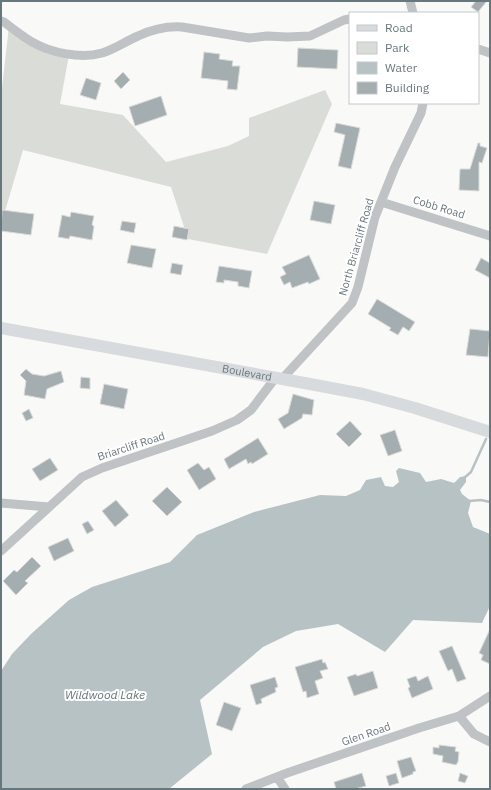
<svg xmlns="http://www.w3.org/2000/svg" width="491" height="790" viewBox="0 0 491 790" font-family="'IBM Plex Sans',sans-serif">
	<rect width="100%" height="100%" fill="#f9f9f7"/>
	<path fill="#daddd7" d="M9,26L69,55L60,104L123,115L166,162L228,146L249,136V118L325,90L332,104L267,254L188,239L171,187L23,150L1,225V97Z"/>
	<path fill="#b7c2c5" d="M399,468L420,473L426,482L441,479L454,483L460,477L466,476V482L460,490L462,494L471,501L468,513L473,527L490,534V606L482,623L413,620L385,652L338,624L296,631L263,647L200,700L212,754L169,789H1V671L12,654L31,634L69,600L92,587L170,562L197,535L254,512L320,495L346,496L360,490L366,480L381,477L385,486L393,487L399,482L396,471Z"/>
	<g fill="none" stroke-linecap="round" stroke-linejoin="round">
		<path stroke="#b7c2c5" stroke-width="2.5" d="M464,478L471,472L486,439
			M469,501L481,500L490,502"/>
	</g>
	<path fill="#a4aeb1" stroke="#dbdbd9" d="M476,1H487L478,12L471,7Z
		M298,48L338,50L337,69L297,67Z
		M204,52L220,54L219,59L233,61L232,66H240L237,90L227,89L228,81L201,78Z
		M123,72L130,80L121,89L114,81Z
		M86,78L101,83L96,100L80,95Z
		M161,96L167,115L135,126L129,107Z
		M336,123L360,128L351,169L338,166L345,135L334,132Z
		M478,143H480V146L487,148L482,163L479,162V191L459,190L460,169H470Z
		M314,201L335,205L331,224L310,220Z
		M2,210L34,214L31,235L1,231Z
		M71,212L94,216L92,225L94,226L92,240L70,236L69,239L58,237L62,215L70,217Z
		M122,221L136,223L134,233L120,230Z
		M174,226L189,229L187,240L172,237Z
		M131,245L156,249L152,268L127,263Z
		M309,255L320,279L309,284L308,282L292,288L290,282L284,285L280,277L286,274L282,267Z
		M481,258L490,263V278L475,270Z
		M172,263L183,265L181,275L170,273Z
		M219,266L252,271L249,288L238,286V282L224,280V283L216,282Z
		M377,299L415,322L409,331L403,327L398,335L389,330L391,328L368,314Z
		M470,329L490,331L488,357L466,355Z
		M26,369L32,374L44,376L61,371L64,382L47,389L45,399L24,395L26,381L20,375Z
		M81,377L90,378V389L80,388Z
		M104,384L128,389L124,409L100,404Z
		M293,394L314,400L312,415L303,414L302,418L284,429L278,419L288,413Z
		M29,409L33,418L26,421L22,413Z
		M350,421L362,434L349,447L336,434Z
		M395,430L402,451L388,456L380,435Z
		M258,438L268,454L252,464L251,462L248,464L246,459L229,469L224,459Z
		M50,458L58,470L40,481L32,469Z
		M198,463L204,470L209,467L216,479L199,490L187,470Z
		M167,487L182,502L167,516L152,501Z
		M116,500L129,515L115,527L102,511Z
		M88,521L94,530L87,534L82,524Z
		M68,538L74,551L54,561L48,547Z
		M32,557L41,566L25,581L28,583L16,595L3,581L14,570L17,572Z
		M490,629V664L481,660L483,655L479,653Z
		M452,646L466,679L457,682L452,669L448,671L439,651Z
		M322,659L323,663L325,662L328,669L320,671L323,678L315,681L319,694L307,698L306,691L303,692L295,667Z
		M373,671L378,688L354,696L347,677L356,674L357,676Z
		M416,676L418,681L428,676L433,689L412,698L408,688L410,687L407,679Z
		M275,677L278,687L275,688L276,692L261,699L262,703L256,705L250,685Z
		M224,702L241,708L232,731L216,725Z
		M439,745L456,747L455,751L459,752L458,762L456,765L442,762L443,756L433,754V747L439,748Z
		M411,757L416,771L413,772V774L402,778L397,761Z
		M362,773L366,786L355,789H336L334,782Z
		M396,773L399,783L389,786L386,776Z
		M460,773L468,776L465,783L458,781Z"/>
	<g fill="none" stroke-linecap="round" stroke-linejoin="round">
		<path stroke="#bfc3c6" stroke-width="9" d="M410,1L413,13
			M1,21L4,22C13,29 22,36 32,42C51,53 81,59 102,53C115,49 126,41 138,36C151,30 168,26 182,27L249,38L267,36L287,37L310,36L344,20L350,19
			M478,49L490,53
			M381,202L490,236
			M282,379L352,303L358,287L375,217L395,167L421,113L423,103
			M1,503L49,507
			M1,551L82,477L102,468L212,431L237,420L251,410L276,377
			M459,716L474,734L490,742
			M277,777L285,789
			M246,789L287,773L419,728L459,716L490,696"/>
		<path stroke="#d7dbdd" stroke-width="12" id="s1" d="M1,328L310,384L363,394L415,408L490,432"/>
	</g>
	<g text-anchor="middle" stroke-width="4" stroke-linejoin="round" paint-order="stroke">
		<g font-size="11" fill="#67777e" stroke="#fff">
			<text transform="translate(439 207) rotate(17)" y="4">Cobb Road</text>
			<text transform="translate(356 247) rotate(-74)" y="4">North Briarcliff Road</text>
			<text dy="4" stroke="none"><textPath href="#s1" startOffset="250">Boulevard</textPath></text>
			<text transform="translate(131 446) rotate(-18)" y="4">Briarcliff Road</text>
			<text transform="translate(366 734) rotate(-19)" y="4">Glen Road</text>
		</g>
		<g font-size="12" font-style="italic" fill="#637478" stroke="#fff">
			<text x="105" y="699">Wildwood Lake</text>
		</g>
	</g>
	<rect width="491" height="790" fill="none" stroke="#67777e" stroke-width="4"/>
	<rect x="349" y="12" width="130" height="92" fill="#ffffff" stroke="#c2c9cb"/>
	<rect x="357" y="25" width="20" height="6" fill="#d7dbdd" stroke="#c2c9cb"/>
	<text x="385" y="32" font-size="12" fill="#67777e">Road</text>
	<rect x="357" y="42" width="20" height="12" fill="#daddd7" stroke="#c2c9cb"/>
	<text x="385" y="52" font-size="12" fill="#67777e">Park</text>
	<rect x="357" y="62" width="20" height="12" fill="#b7c2c5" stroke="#c2c9cb"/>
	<text x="385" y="72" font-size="12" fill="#67777e">Water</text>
	<rect x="357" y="82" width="20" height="12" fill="#a4aeb1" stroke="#c2c9cb"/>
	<text x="385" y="92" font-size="12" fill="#67777e">Building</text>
</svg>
